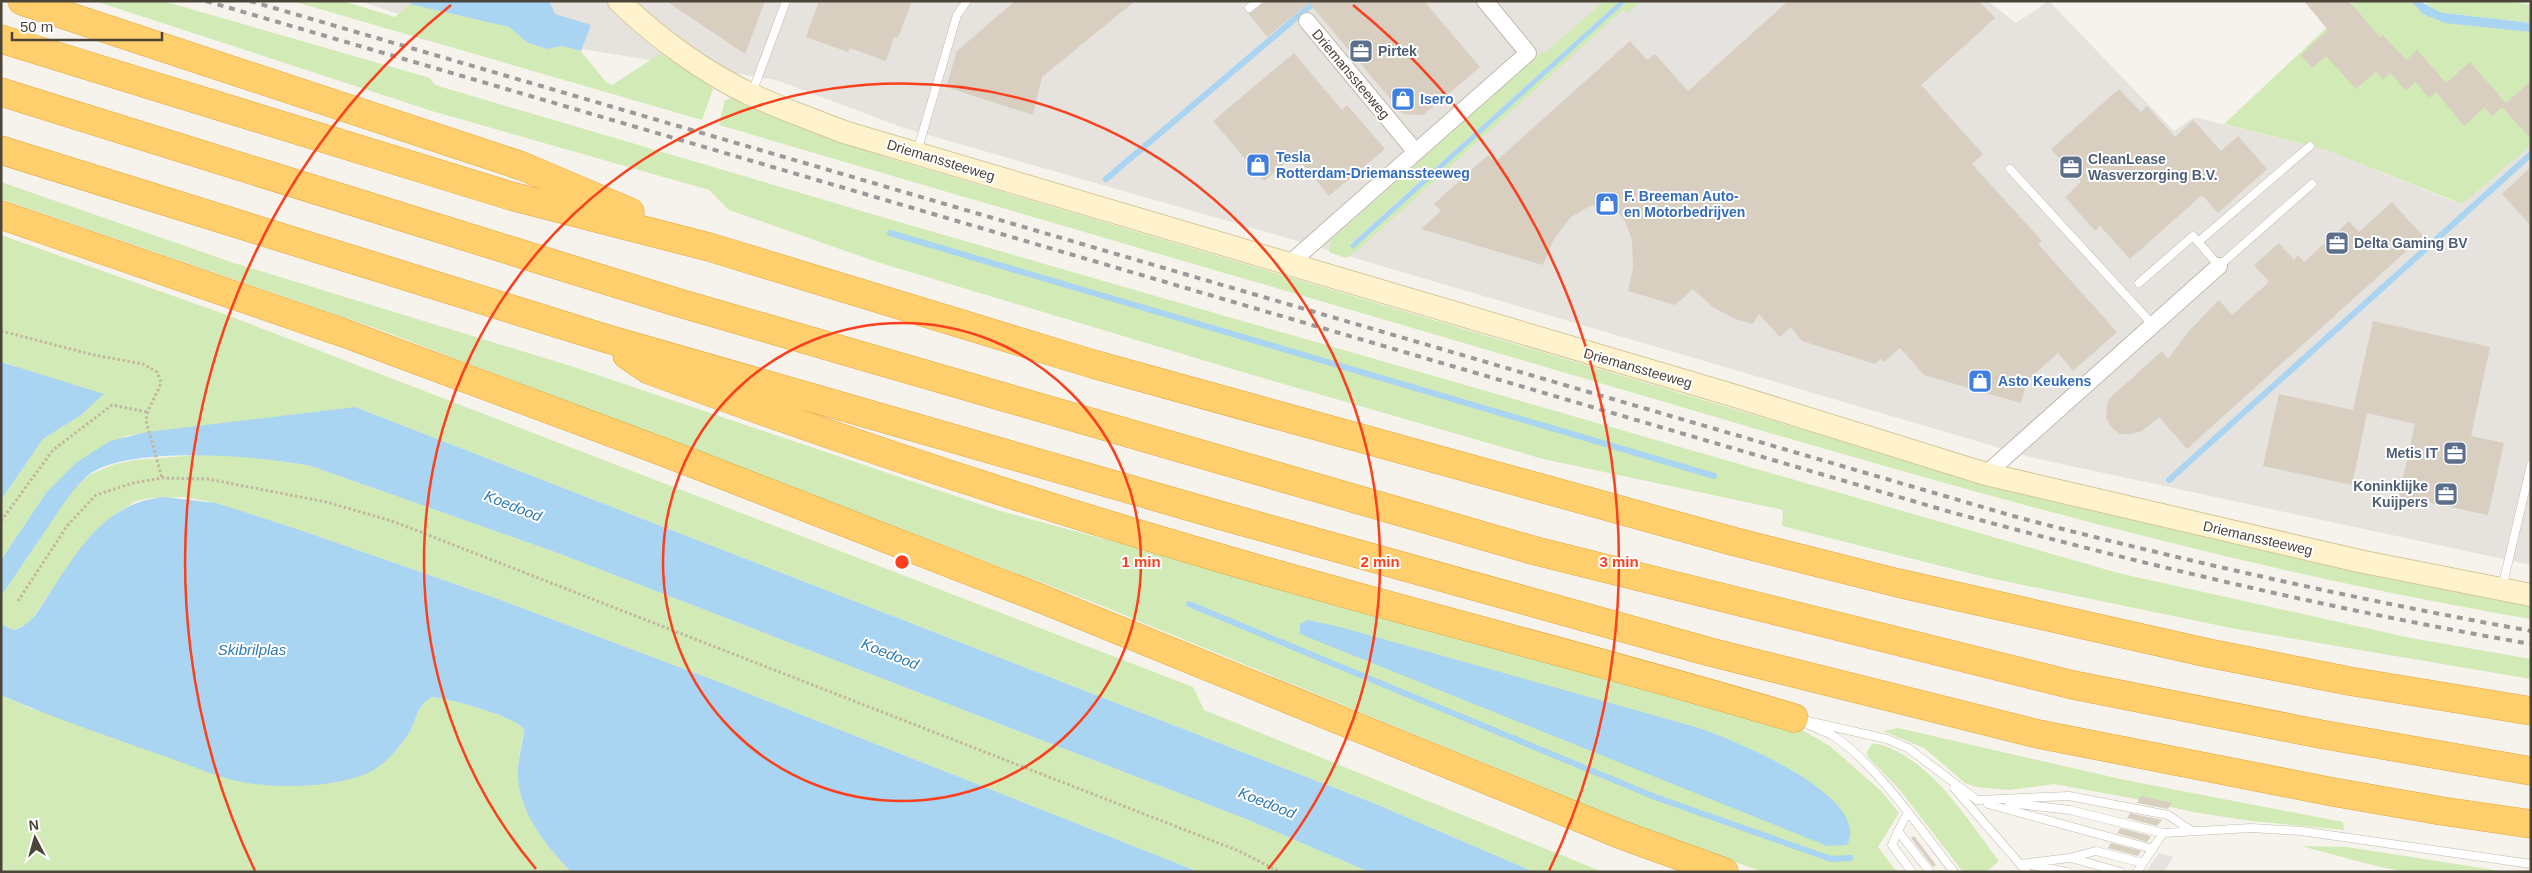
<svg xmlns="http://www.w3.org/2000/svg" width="2532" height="873" viewBox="0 0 2532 873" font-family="Helvetica,sans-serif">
	<rect width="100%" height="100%" fill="#f6f3ec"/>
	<path fill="#e6e2dd" d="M359,1H1988L2016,23L2049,1L2174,131L2194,117L2326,150L2455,202L2531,139V565L2034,458L1256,229L904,128L776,80L435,26Z"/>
	<path fill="#d2eab5" d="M95,1H163L430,78L435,85L906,224L2118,573L2411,638L2531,659V679L2236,629L1985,577L1782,526L1783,510L1543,459L1239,371L874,261L729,210L709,190L432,111Z
		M292,1H343L395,17L410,4L509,27L528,43L547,49L562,46L581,51L606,82L612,85L660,54L705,81L713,89L702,120Z
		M1604,1H1620L1350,244L1353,248L1627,1H1641L1627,14L1623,10L1358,250L1346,258L1329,252L1331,240L1542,52H1546Z
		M2355,1H2411L2424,15L2531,32V145L2462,204L2326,150L2224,124Z
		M2424,1H2508L2531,5V23L2444,13L2436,11Z
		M732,98L888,158L1959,476L2295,558L2531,606V619C2217,566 1912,475 1607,385C1311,298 1015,212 719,125L725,100Z
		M1,182L234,263L574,367L997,510L1793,725L1830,746L1881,791L1899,813L1878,847L1897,872H1763L1647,830L1090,601L378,329L1,199Z
		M1,235L227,315L1193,687L1204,710L1603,872H1534L1376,804L355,407L125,436L46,493L1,560V500L43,439L81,415L12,365L1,362Z
		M211,454L250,456L311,466L555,552L1246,819L1369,872H1199L732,687L498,599L300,530L207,501L183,497L150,498L136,501L117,513L88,539L28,624L14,630L1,624V596L72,491L89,475L115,464L135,460Z
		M1,695L32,709L331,783C367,774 394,764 411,728C418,716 419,703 432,697C448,698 519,717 524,730C522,742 519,755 518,768C515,808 545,845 571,872H1Z
		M1898,728L2125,780L2343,822L2344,830L2251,821L2193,812L2131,798L2054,784L2009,790L1976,787L1965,783L1924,748L1883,731Z
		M1872,744C1879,743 1884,746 1890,748C1939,770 1968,821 1999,861L1986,872H1963L1899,789L1868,757L1867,752Z
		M2301,846L2347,847L2507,872H2407L2376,866Z"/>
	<path fill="#e5e3e0" d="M1641,1H1779L1688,85L1655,49L1618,15L1623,10L1627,14Z
		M2159,853L2173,857L2164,872H2146Z"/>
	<path fill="#a9d4f2" d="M413,1H549L555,14L591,25L581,51L562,46L547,49L528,43L509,27L410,4Z
		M1620,1H1627L1353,249L1350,245Z
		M2411,1C2427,1 2430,9 2444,13L2531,23V32L2445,23L2423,14Z
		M1,362L104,394L81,415L43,439L1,500Z
		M355,407L1376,804L1534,872H1369L1246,819L555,552L311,466C264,456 125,444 87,476C71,491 60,509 48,527C32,550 17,573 1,596V560L46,493L77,462L110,441L147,432Z
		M164,497L216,503L300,530L498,599L732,687L1199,872H571C545,845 515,808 518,768C519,755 523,742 524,730C519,717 447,698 432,697C418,704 417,718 410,731C400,748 386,764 368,773C334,787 291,788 255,784C224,781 191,765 161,755C108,736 53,718 1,695V624L14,630C31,625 37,612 46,599C77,552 103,503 164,497Z
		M1308,620L1340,627L1699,728C1733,740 1873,796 1847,845L1827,846L1300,634V624Z"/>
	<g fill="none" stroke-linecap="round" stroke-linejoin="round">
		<path stroke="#a9d4f2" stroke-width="6" d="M1106,179L1316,1
			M890,233L1714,476
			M2169,480L2531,154
			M1189,604L1655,797L1831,859L1850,858"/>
	</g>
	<path fill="#d8cfc1" d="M666,1H765L745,54Z
		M819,1H912L898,38L894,37L886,61L850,48L848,52L806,37Z
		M1015,1H1135L1042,77L1033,115L946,87L957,51Z
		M1264,1H1424L1480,67L1423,115L1403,114L1309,3L1267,37L1248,13L1252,12Z
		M1788,1H1979L1995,18L1921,85L1983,154L1972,164L2042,241L2038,244L2117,332L2073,371L2058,353L2027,381L2021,403L1924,375L1900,348L1884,362L1881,359L1875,364L1802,341L1791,327L1780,337L1759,314L1753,324L1735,319L1713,307L1693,289L1675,305L1628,291L1633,268L1632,240L1624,219L1617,211L1607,205L1590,206L1571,217L1554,239L1543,265L1421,229L1441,211L1434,204L1488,155L1495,162L1630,41L1647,60L1655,54L1688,91Z
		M2304,1H2349L2380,37L2383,35L2406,60L2417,50L2446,83L2470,62L2506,103L2531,81V139L2502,107L2492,116L2485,107L2464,126L2436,92L2429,98L2415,82L2406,91L2390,73L2383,80L2376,72L2356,89L2326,56L2312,68L2301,55L2328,30Z
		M1294,53L1342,110L1347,105L1385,149L1329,196L1300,161L1296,164L1291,158L1264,181L1213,121Z
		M2119,89L2141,112L2147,106L2175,137L2193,120L2221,151L2238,136L2267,169L2218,213L2202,195L2130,259L2100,226L2095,231L2065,197L2081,182L2051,149Z
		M2531,167V226L2502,194Z
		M2392,202L2423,236L2187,449L2159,417L2142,431L2132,434H2120L2111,427L2106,417L2107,405L2110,398L2162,351L2168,359L2189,331L2219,300L2232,315L2269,282L2254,265L2279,243L2294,260L2298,255L2304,262L2349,221L2359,232Z
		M2373,321L2490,347L2471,436L2504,443L2488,515L2399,496L2415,424L2367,413L2352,485L2263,466L2279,394L2353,410Z
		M2141,796L2172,803L2168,809L2137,803Z
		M2130,813L2162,820L2157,826L2127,818Z
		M2121,828L2151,836L2147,842L2117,833Z
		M1914,836L1936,865L1933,867L1911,838Z
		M2111,843L2141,851L2138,856L2108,848Z"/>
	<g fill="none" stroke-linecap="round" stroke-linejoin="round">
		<g stroke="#c2bbae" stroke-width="9">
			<path id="lane" d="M1249,8L1258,1
				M752,93L786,1
				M917,152L957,15L967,1
				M2010,169L2153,325
				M2198,242L2310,146
				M2139,283L2193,236L2219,266L2312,184
				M2502,588L2531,465
				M1799,719L1887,739L1908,748L1977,800L2069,796L2168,815L2192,831
				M1807,724C1815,728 1824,731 1832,735C1875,762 1922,831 1954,872
				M1954,788L2027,872
				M2009,803L2070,810L2163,833
				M1988,804L2153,849
				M1908,812L1898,831L1930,872
				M1898,831L1892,845L1912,872
				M2071,858L2121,872
				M2021,864L2069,858L2096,851L2143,863
				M2031,865L2067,872
				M2137,872L2163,833L2251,828L2301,831L2531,864"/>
		</g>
		<g stroke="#c2bbae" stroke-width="18">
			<path id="street" d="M1307,21L1415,151
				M1289,264L1528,53L1485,1
				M1986,474L2219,266"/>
		</g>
		<g stroke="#d6c79b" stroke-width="24">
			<path id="secondary" d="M619,1C657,38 705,73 752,95C782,109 814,120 844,132L1732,395L1986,474L2359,561L2531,595"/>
		</g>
		<g stroke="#e0a43c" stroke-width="29">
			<path id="highway" d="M22,1L522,166L630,212
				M1,39L511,196L709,247L1093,364L1732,541L1898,583L2208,653L2349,681L2531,711
				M1,92L676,302L1532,550L2073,685L2320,734L2531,771
				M1,150L601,337L1219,515L1710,652L2038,734L2333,792L2442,811L2531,824
				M1,215L344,333L666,453L1042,599L1622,835L1724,872
				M627,355L649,370C837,439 1027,502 1220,558C1411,614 1604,661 1794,718"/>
		</g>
		<path stroke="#c4b79f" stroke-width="3" stroke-dasharray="2.5 2.5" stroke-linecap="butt" d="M1,331L94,355L143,364L157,372L161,382C157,396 147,407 146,421L162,478
			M1,521L53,450L112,405L147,412
			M18,601L67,526L96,495L133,483L162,478L208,479L326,502L392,521L1239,851L1280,872"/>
		<use href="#lane" stroke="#fff" stroke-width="8"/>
		<use href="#street" stroke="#fff" stroke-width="16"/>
		<use href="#secondary" stroke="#fff3cd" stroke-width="22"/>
		<use href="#highway" stroke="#ffcf6e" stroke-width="28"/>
		<path stroke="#9a9a9a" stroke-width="4" stroke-dasharray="6 6" stroke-linecap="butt" d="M206,1L1947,511C2140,564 2334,610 2531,644
			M250,1L2020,518C2189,562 2359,600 2531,631"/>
	</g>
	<g fill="none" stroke="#fc3f1d" stroke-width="2.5">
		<circle cx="902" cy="562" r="239"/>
		<path d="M536 869A478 478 0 1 1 1268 869"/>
		<path d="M255 871A717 717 0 0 1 451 5M1353 5A717 717 0 0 1 1549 871"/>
	</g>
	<defs>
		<g id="office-square" transform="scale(1.25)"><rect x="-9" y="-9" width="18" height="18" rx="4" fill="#5c6f8a" stroke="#fff"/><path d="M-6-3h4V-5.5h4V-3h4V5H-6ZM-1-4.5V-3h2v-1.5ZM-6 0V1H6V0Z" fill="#fff"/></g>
		<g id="shop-square" transform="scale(1.25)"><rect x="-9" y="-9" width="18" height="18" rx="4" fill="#3f7fe0" stroke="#fff"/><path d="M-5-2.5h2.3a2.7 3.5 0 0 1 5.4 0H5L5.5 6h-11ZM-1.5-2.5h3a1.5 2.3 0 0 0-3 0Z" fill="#fff"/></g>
	</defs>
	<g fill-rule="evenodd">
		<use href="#office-square" x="1361" y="51"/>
		<use href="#shop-square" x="1403" y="99"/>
		<use href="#shop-square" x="1258" y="165"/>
		<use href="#office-square" x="2071" y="167"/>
		<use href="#shop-square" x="1607" y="204"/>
		<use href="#office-square" x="2337" y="243"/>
		<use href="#shop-square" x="1980" y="381"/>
		<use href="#office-square" x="2455" y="453"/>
		<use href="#office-square" x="2446" y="494"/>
	</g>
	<g text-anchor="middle" stroke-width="4" stroke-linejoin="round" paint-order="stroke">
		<g font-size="14" font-weight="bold" fill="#4e5e75" stroke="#fff" text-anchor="start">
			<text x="1378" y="56">Pirtek</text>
			<text x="2088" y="164">CleanLease<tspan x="2088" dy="16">Wasverzorging B.V.</tspan></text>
			<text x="2354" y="248">Delta Gaming BV</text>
			<text x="2438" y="458" text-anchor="end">Metis IT</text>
			<text x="2428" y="491" text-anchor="end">Koninklijke<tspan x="2428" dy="16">Kuijpers</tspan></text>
		</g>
		<g font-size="14" fill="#4b4439" stroke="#fff">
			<text transform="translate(1351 74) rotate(50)" y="5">Driemanssteeweg</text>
			<text transform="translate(941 160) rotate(17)" y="5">Driemanssteeweg</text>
			<text transform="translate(1638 368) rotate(16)" y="5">Driemanssteeweg</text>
			<text transform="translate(2258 538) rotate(13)" y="5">Driemanssteeweg</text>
		</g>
		<g font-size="14" font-weight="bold" fill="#366cbe" stroke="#fff" text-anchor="start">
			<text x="1420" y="104">Isero</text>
			<text x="1276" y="162">Tesla<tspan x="1276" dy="16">Rotterdam-Driemanssteeweg</tspan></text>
			<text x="1624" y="201">F. Breeman Auto-<tspan x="1624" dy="16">en Motorbedrijven</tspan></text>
			<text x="1998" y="386">Asto Keukens</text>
		</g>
		<g font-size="15" font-style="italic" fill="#2e7ab2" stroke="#fff">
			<text transform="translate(513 506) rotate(22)" y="5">Koedood</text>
			<text x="252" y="655">Skibrilplas</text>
			<text transform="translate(890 654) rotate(22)" y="5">Koedood</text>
			<text transform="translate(1267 803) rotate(22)" y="5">Koedood</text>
		</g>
	</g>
	<circle cx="902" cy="562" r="8" fill="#fc3f1d" stroke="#fff" stroke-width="2.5"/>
	<g font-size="15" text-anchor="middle" font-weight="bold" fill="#fc3f1d" stroke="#fff" stroke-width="4" stroke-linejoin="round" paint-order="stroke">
		<text x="1141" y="567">1 min</text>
		<text x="1380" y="567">2 min</text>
		<text x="1619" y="567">3 min</text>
	</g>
	<rect width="2532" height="873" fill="none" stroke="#4b4439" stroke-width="5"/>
	<g transform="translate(35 838) rotate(354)" stroke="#ffffff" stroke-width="4" paint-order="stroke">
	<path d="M0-4L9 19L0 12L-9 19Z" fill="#4b4439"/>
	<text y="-8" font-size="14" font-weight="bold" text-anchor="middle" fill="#4b4439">N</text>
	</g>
	<path d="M12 32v8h150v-8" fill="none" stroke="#4b4439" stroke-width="2.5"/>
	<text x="20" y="32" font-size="15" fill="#4b4439" stroke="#ffffff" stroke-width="4" paint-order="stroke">50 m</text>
</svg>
